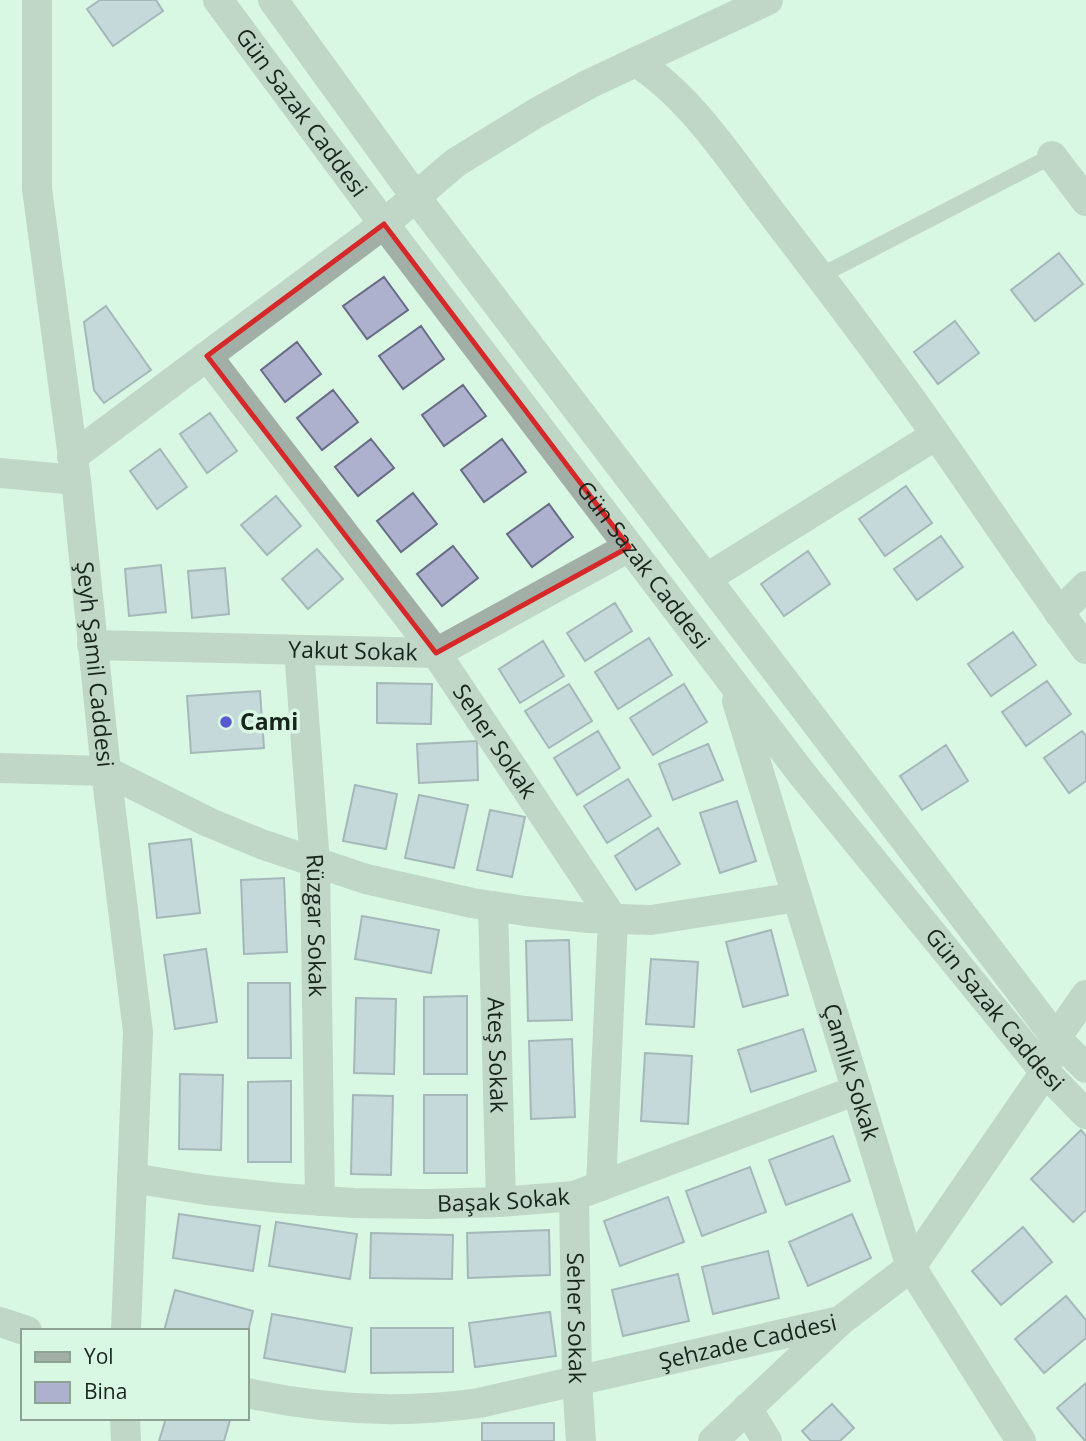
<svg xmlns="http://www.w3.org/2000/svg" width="1086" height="1441" viewBox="0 0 1086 1441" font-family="'Open Sans',sans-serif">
	<rect width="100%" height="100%" fill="#d9f8e3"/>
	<path fill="#adb1ce" stroke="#676b86" stroke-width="2" d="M100,0H156L163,11L113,46L87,9Z
		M1059,253L1083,284L1035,321L1011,290Z
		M384,277L408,310L367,339L343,306Z
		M106,306L151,370L104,403L94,390L84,322Z
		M955,321L979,353L938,384L914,352Z
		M421,326L444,359L403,389L379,356Z
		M297,342L321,374L285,402L261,370Z
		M463,385L486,416L444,446L422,415Z
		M333,390L358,422L322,450L297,418Z
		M210,413L237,451L207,473L180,434Z
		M371,439L394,468L358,496L335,467Z
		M502,439L526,472L484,502L461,470Z
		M160,449L187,487L157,509L130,471Z
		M906,486L932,523L885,556L859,519Z
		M413,493L437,524L401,552L377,521Z
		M276,496L301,526L267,555L241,525Z
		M549,504L573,537L532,567L507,534Z
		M941,536L963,567L917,600L894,569Z
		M453,546L478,578L442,606L417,574Z
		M317,549L343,579L308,609L282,579Z
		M808,551L830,584L784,616L761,584Z
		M161,565L166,612L129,616L125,569Z
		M225,568L229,614L192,618L188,571Z
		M615,603L632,631L585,661L567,633Z
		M1013,632L1036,665L991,696L968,664Z
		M649,638L672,675L618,709L595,672Z
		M543,641L564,676L520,703L499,669Z
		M1047,681L1071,714L1026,746L1002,712Z
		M377,683L432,684L431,724L377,723Z
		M569,684L592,721L549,748L525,711Z
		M684,684L707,722L653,755L630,718Z
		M260,691L264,748L191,753L187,696Z
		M598,731L620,768L577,795L554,758Z
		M1082,731L1086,736V781L1069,793L1044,758Z
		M477,741L478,780L419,783L417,744Z
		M708,744L723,780L673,800L659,764Z
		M946,745L968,781L922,810L900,776Z
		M628,779L651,816L607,843L584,806Z
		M355,785L397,794L386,849L343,841Z
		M419,795L468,805L454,868L405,858Z
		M737,801L756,861L720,873L700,813Z
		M490,810L525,817L512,877L477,870Z
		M658,828L680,864L636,890L615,856Z
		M191,839L200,913L157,918L149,844Z
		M284,878L287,952L244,954L241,880Z
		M362,916L439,930L431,973L355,959Z
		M771,930L788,995L743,1007L726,942Z
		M569,940L572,1020L528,1021L526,941Z
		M206,949L217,1022L175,1029L164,955Z
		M651,959L698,962L694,1027L646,1024Z
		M248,983H290L291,1058H248Z
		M467,996V1074H424V997Z
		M356,998L396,999L394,1074L354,1073Z
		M803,1029L816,1071L751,1092L738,1050Z
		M572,1039L575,1117L531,1119L529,1041Z
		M645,1053L692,1056L688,1124L641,1121Z
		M180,1074L223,1075L221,1150L179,1149Z
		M291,1081V1162H248V1082Z
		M353,1095L393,1096L391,1175L351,1174Z
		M424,1095H467V1173H424Z
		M1081,1130L1086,1136V1210L1073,1222L1031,1179Z
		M833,1136L850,1181L786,1205L769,1160Z
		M750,1167L766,1212L702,1236L686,1191Z
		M668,1197L684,1242L620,1266L604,1221Z
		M179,1214L260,1226L253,1271L173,1258Z
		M852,1214L871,1258L808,1286L789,1242Z
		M276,1222L357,1234L350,1279L269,1266Z
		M1023,1227L1052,1262L1001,1305L972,1271Z
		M549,1230L550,1275L468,1278L467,1233Z
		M371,1233L453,1235L452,1279L370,1278Z
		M768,1251L779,1298L713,1314L702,1267Z
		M678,1274L689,1321L623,1336L612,1290Z
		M175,1290L253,1311L247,1336V1331H164Z
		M1066,1296L1086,1320V1338L1044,1373L1015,1339Z
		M550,1312L556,1356L475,1367L469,1323Z
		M272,1314L352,1328L345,1372L264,1358Z
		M371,1328H453V1372L371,1373Z
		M1086,1383V1441H1085L1057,1408Z
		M832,1404L854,1428L840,1441H811L802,1431Z
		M166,1418H225L230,1420L224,1441H159Z
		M482,1423H554V1441H482Z"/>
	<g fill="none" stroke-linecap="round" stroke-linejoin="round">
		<path stroke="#a2afa6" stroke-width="16" d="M820,276L1052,156"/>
		<g stroke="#a2afa6" stroke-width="30">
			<path id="s1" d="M37,0V189L76,480L106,771L138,1032L126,1331"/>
			<path id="s2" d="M218,0L384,224L802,774L1045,1072L1086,1114"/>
			<path d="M273,0L415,196L1056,1038L1086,1068"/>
			<path d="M636,62C690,96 731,160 770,211C827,285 884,360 937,436C987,507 1034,580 1086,649"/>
			<path d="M1052,156L1086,201"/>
			<path id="s3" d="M207,356L436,653L613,919L601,1186"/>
			<path d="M72,457L384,224L455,163L536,113L589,84L768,0"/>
			<path d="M0,473L76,480"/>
			<path d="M707,578L936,435"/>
			<path d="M1059,613L1086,586"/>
			<path id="s4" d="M92,645L436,653L629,547"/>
			<path id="s5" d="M299,650L315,863L320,1201"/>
			<path id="s6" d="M737,701L911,1267L1021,1441"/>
			<path d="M0,768L106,771L208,822L261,844L366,879L472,903L525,911L588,918L651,920L797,897"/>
			<path id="s7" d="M493,906L501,1202"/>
			<path id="s8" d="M132,1178L206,1190L280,1198L354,1203L428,1204L501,1202L574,1196L857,1090"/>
			<path id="s9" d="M574,1196L577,1381L581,1441"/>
			<path d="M0,1322L27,1331"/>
			<path id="s10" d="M247,1393C324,1410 401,1414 479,1403L840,1321L911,1267L1045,1072L1056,1038L1086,995"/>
			<path d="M747,1408L767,1441"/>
			<path d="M125,1418L126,1441"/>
			<path d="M713,1441L839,1322"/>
		</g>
	</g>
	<path d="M0 0H1086V1441H0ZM384,224L629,547L436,653L207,356Z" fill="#d9f8e3" fill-opacity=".55" fill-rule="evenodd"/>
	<path fill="none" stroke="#d62828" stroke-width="5" stroke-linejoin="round" d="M384,224L629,547L436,653L207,356Z"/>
	<circle fill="#5958d0" stroke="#d9f8e3" stroke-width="2.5" cx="226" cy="722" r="7"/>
	<g text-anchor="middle" stroke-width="7" stroke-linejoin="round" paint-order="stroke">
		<g font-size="23" fill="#18241c" stroke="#d9f8e3">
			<text dy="8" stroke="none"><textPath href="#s2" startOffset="140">Gün Sazak Caddesi</textPath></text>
			<text dy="8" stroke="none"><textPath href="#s2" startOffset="707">Gün Sazak Caddesi</textPath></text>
			<text dy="8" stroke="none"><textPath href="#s4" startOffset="261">Yakut Sokak</textPath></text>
			<text dy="8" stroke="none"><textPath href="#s1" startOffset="668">Şeyh Şamil Caddesi</textPath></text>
			<text dy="8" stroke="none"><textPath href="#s3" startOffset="481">Seher Sokak</textPath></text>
			<text dy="8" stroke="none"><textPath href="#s5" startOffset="276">Rüzgar Sokak</textPath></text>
			<text dy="8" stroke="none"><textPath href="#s2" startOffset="1274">Gün Sazak Caddesi</textPath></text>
			<text dy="8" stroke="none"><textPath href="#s7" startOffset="149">Ateş Sokak</textPath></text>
			<text dy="8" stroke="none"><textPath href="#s6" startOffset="388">Çamlık Sokak</textPath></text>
			<text dy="8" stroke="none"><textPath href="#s8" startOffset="373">Başak Sokak</textPath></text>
			<text dy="8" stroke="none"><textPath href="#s9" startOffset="122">Seher Sokak</textPath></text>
			<text dy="8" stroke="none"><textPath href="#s10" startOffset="509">Şehzade Caddesi</textPath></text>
		</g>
		<g font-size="23" font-weight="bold" fill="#18241c" stroke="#d9f8e3" text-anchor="start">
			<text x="240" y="730">Cami</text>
		</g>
	</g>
	<rect x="21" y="1329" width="228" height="91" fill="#d9f8e3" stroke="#8ca393" stroke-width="2"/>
	<rect x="35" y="1352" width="35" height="10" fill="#a2afa6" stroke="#8ca393" stroke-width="2"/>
	<text x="84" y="1364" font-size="21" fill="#18241c">Yol</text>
	<rect x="35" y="1382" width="35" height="21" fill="#adb1ce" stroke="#8ca393" stroke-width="2"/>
	<text x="84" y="1399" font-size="21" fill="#18241c">Bina</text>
</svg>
